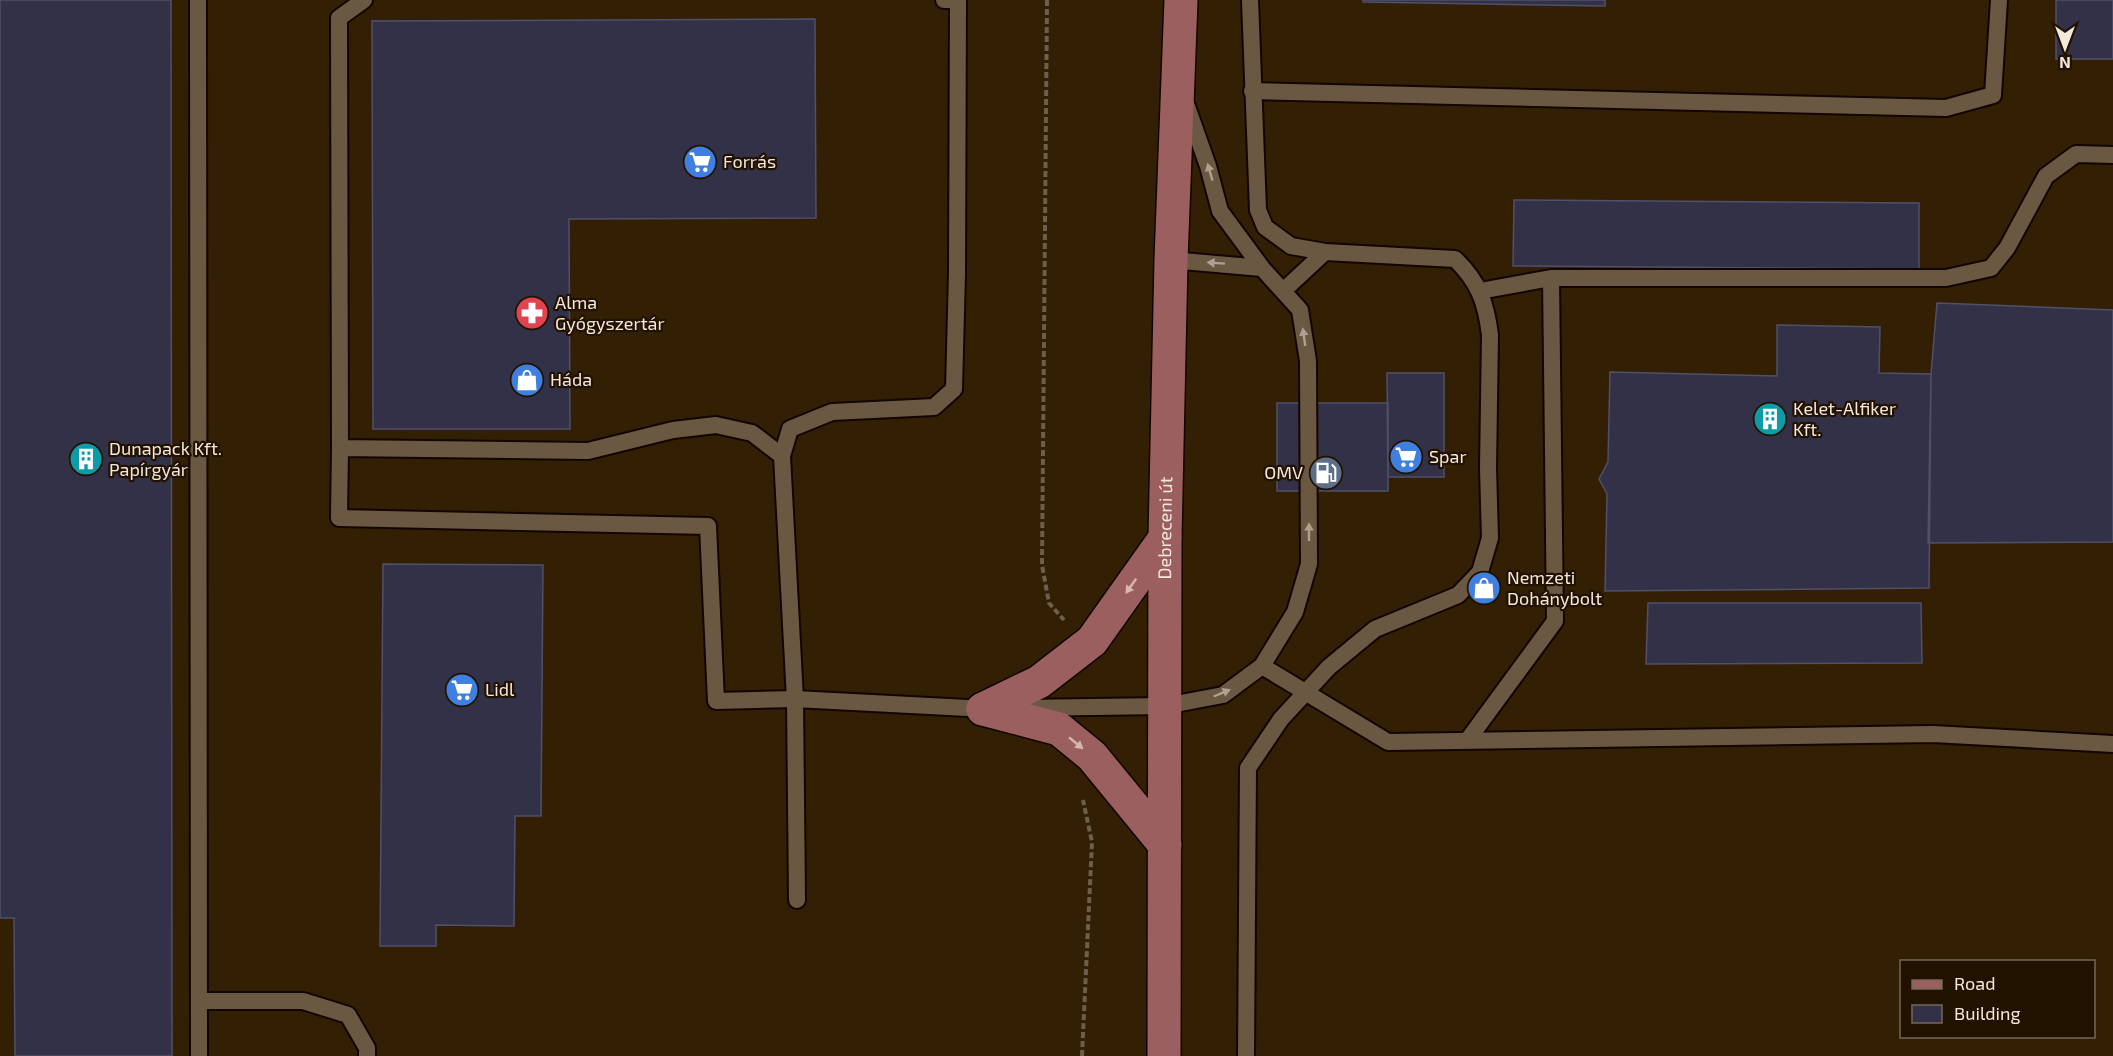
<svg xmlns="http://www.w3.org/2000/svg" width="2113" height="1056" viewBox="0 0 2113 1056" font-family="'Exo 2',sans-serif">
	<rect width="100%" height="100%" fill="#2b1b06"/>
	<path fill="#331f03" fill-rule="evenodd" d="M0,0H2113V1056H0ZM1902,962H2094V1036H1902Z"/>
	<path fill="#323148" stroke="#505069" stroke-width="1.5" d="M0,0H171L172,1056H15L14,918H0Z
		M1363,0H1605V6L1363,2Z
		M2056,0H2113V59H2056Z
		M815,19L816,218L569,219L570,429H373L372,21Z
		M1514,200L1919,203V269L1513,266Z
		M1937,303L2113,310V542L1928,543L1931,374Z
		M1777,325L1880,327L1879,373L1931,374L1929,588L1605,591L1607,494L1599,479L1608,462L1610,372L1777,376Z
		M1387,373H1444V477H1388Z
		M1277,403H1388V491H1277Z
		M383,564L543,565L541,816H515L514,926L436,925V946H380Z
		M1648,603H1921L1922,663L1646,664Z"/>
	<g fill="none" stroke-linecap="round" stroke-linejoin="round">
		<g stroke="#130500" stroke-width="20">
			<path id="lane" d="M198,0L199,1056
				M1252,91L1946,108L1993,95L1999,0
				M1171,260L1262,268
				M1283,291L1325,252
				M1480,291L1551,278H1946L1991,268L2007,248L2046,176L2076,154L2113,155
				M340,448L339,18L364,0
				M782,456L790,429L832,412L934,407L954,389L957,273L958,0H944
				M1262,666L1388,742L1933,734L2113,744
				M1019,708L1165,706L1223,695L1262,666L1295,612L1309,564L1308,361L1300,310L1262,268L1220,211L1208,166L1185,101
				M1467,741L1555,621L1551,278
				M797,900L795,699L782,456L752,433L716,425L673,430L588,451L340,448L339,518L708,526L716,701L795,699L987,709
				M200,1001H303L348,1015L367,1048V1056
				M1246,1056L1248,768L1281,719L1329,667L1375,629L1458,595L1480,572L1490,538L1488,468L1490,335C1486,303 1479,282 1455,259L1325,252L1291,246L1265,227L1258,210L1250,0"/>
		</g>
		<g stroke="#130500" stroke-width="36">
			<g id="primary">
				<path d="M983,709L1039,682L1092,641L1165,538"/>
				<path d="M983,709L1059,729L1092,756L1165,845"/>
				<path id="s1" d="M1164,1056L1165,538L1171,260L1181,0"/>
			</g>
		</g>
		<path stroke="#6e5f4d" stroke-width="4" stroke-dasharray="6 3" stroke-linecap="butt" d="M1047,0L1042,565L1049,603L1064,620
			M1082,1056L1092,842L1083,800"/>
		<use href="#lane" stroke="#6b5842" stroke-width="16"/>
		<use href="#primary" stroke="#9c5f60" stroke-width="33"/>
	</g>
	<defs><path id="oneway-solid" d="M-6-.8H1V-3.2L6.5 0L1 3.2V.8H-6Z" transform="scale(1.5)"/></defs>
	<g fill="#b0a08f">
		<use href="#oneway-solid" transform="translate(1210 172) rotate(-106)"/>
		<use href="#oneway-solid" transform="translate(1216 263) rotate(-176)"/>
		<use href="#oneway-solid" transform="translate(1304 337) rotate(-98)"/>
		<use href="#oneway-solid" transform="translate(1309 532) rotate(-90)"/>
		<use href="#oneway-solid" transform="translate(1222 693) rotate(-23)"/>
	</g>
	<g fill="#d5b8b1">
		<use href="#oneway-solid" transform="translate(1131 586) rotate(125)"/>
		<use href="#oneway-solid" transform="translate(1076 743) rotate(39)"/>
	</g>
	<defs>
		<g id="supermarket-disc" transform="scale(1.725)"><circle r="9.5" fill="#3f7fe0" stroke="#211200"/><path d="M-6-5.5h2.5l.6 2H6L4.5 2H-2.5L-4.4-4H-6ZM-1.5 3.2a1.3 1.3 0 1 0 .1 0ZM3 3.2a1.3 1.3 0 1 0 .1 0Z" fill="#fff"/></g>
		<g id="pharmacy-disc" transform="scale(1.725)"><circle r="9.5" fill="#e0444e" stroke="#211200"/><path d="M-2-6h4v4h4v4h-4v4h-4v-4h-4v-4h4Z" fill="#fff"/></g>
		<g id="shop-disc" transform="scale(1.725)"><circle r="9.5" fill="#3f7fe0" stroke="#211200"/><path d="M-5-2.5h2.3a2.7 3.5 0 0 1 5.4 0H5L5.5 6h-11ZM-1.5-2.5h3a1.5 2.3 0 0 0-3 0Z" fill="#fff"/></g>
		<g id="building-disc" transform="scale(1.725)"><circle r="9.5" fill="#0f9aa8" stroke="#211200"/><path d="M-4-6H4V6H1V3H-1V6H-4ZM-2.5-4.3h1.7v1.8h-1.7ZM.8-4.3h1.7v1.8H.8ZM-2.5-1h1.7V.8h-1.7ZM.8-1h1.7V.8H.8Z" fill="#fff"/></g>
		<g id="fuel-disc" transform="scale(1.725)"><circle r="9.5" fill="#5c6f8a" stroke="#211200"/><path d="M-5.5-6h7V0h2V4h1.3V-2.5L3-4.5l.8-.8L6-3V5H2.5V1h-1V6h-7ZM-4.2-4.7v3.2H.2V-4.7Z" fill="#fff"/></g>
	</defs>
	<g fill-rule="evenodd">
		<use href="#supermarket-disc" x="700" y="162"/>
		<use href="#pharmacy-disc" x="532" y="313"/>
		<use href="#shop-disc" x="527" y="380"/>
		<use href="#building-disc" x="1770" y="419"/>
		<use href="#supermarket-disc" x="1406" y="457"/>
		<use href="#building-disc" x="86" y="459"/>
		<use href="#fuel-disc" x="1326" y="473"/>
		<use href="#shop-disc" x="1484" y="588"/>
		<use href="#supermarket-disc" x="462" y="690"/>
	</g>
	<g text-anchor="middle" stroke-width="4.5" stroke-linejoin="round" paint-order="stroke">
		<g font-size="18" fill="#f4e8dc" stroke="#211200" text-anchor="start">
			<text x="723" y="168">Forrás</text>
			<text x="555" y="309">Alma<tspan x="555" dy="21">Gyógyszertár</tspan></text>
			<text x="550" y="386">Háda</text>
			<text x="1793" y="415">Kelet-Alfiker<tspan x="1793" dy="21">Kft.</tspan></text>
			<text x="109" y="455">Dunapack Kft.<tspan x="109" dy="21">Papírgyár</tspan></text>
			<text x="1429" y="463">Spar</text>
			<text x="1303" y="479" text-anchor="end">OMV</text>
			<text x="1507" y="584">Nemzeti<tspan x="1507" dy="21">Dohánybolt</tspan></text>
			<text x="485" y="696">Lidl</text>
		</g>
		<g font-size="18" fill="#f4e8dc" stroke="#211200">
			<text dy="6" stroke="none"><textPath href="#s1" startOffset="528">Debreceni út</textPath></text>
		</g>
	</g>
	<rect x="1900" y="960" width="195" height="78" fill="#211200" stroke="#756858" stroke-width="1.5"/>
	<rect x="1912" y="980" width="30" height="9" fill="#9c5f60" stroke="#756858" stroke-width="1.5"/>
	<text x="1954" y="990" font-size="18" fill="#f4e8dc">Road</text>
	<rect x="1912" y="1005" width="30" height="18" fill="#323148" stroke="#756858" stroke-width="1.5"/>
	<text x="1954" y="1020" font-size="18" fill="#f4e8dc">Building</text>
	<g transform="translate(2065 48) rotate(180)" stroke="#211200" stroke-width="4.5" paint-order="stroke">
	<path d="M0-4.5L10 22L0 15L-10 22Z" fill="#f4e8dc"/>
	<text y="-9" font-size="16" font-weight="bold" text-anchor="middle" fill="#f4e8dc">N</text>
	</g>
</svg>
